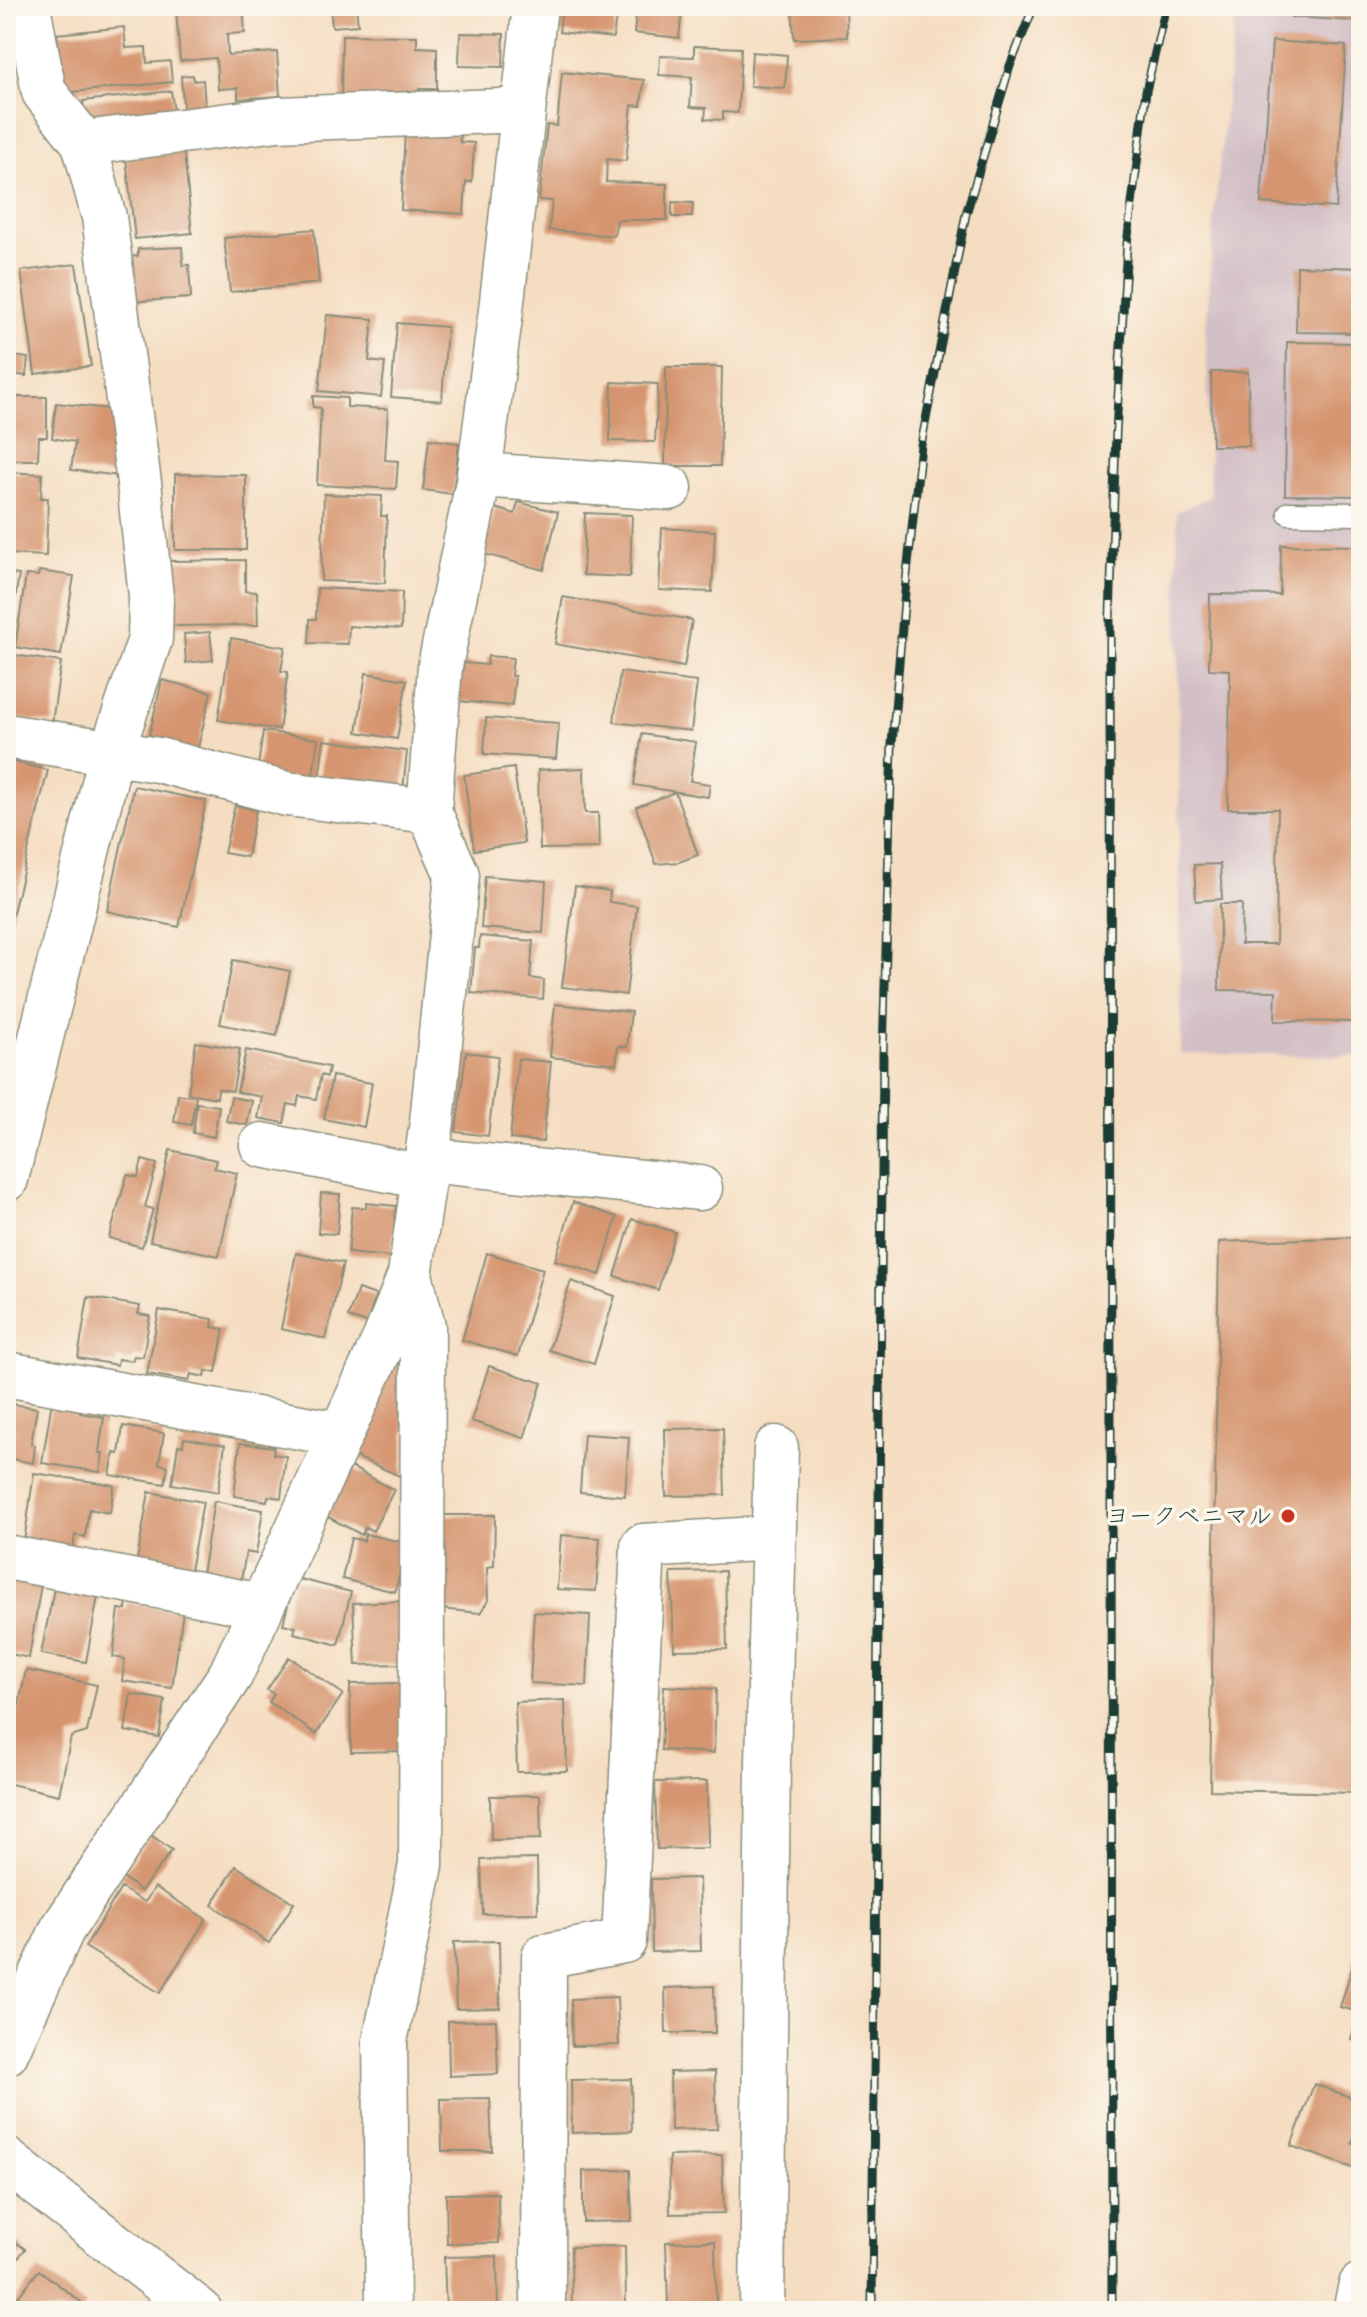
<svg xmlns="http://www.w3.org/2000/svg" width="1367" height="2317" viewBox="0 0 1367 2317" font-family="Pangolin,'Klee One',sans-serif">
	<rect width="100%" height="100%" fill="#fbf7ec"/>
	<filter id="ink" filterUnits="userSpaceOnUse"><feTurbulence type="fractalNoise" baseFrequency=".0125" numOctaves="2"/><feDisplacementMap in="SourceGraphic" scale="16" xChannelSelector="R" yChannelSelector="G"/><feConvolveMatrix kernelMatrix="1 2 1 2 8 2 1 2 1" color-interpolation-filters="sRGB"/></filter>
	<filter id="wash" filterUnits="userSpaceOnUse"><feTurbulence type="fractalNoise" baseFrequency=".006" numOctaves="4" result="noise"/><feDisplacementMap in="SourceGraphic" scale="32" xChannelSelector="R" yChannelSelector="G"/><feGaussianBlur stdDeviation="1.8" result="paint"/><feColorMatrix in="noise" values="0 0 0 0 0 0 0 0 0 0 0 0 0 0 0 0 0 1.4 0 .05"/><feComposite in="paint" operator="in"/></filter>
	<g filter="url(#wash)">
		<rect width="100%" height="100%" fill="#f5ddc1"/>
		<path fill="#d2bec5" d="M1239,6H1361V1056L1181,1054L1177,512L1210,497L1206,331L1214,219L1235,17Z"/>
		<g id="blocks">
			<path fill="#d59570" d="M243,6L245,33L227,34L228,55L277,52L280,96L238,99V88L218,89L216,58L180,61L176,9Z
				M330,6H356L358,25L332,27Z
				M562,6H623V12L617,11L613,38L559,32Z
				M637,6H686L685,10H682L679,38L634,33Z
				M792,6H846L847,37L794,39Z
				M1292,6H1355L1354,21L1291,17Z
				M124,27L126,48L146,47L147,63L170,61L172,82L63,93L57,34Z
				M460,33L504,34L503,67L459,66Z
				M342,35L417,36V47L437,48V89H419V103L341,102Z
				M1272,41L1346,46L1336,208L1261,203Z
				M694,46L741,48L738,113L723,112V120L705,119L706,108L690,107L692,77L659,75L660,56L694,57Z
				M752,52L787,55L785,88L750,86Z
				M562,72L644,80L641,106L632,105L626,161L607,159L606,182L667,184V220H617L614,236L549,230L552,201L539,200L547,125L557,126Z
				M193,75L194,81L203,80L206,117L184,119L181,76Z
				M171,91L174,112L86,122L83,101Z
				M405,130L460,133V142L474,143L472,182H466L464,214L401,210Z
				M184,152L192,233L135,239L126,158Z
				M672,202L693,203L692,217H672Z
				M314,229L319,283L230,292L224,238Z
				M182,247L183,265H189L191,298L124,302L120,258L138,256V249Z
				M76,264L91,366L35,374L21,271Z
				M1297,266L1361,268V333L1296,332Z
				M327,315L373,319L369,361L385,363L381,397L319,391Z
				M397,323L447,327L442,401L391,397Z
				M1287,342L1357,343V408H1361V496L1285,495Z
				M6,355L28,358L26,376L6,373Z
				M666,367H722L720,466H665Z
				M1211,372H1248L1249,446H1212Z
				M612,382L658,384L655,442L610,441Z
				M313,396L347,398V407L388,409L385,460L398,461L396,489L317,485L321,408L313,407Z
				M6,397H47V437H39L38,460H6Z
				M56,403L119,410L120,476L71,470L75,442L52,438Z
				M429,439L459,443L453,494L423,490Z
				M6,472L42,474L41,498H48L46,556L6,554Z
				M175,474L246,475V550H175Z
				M324,494L382,496L381,516H387L385,583L321,581Z
				M518,502L558,512L544,570L484,554L495,508L515,514Z
				M585,513L632,515L630,577L583,575Z
				M662,528L715,531L712,592L659,590Z
				M1281,545L1361,546V1022L1275,1021L1276,991L1219,990L1220,904H1242L1241,944H1276L1278,809H1228L1230,670L1209,669L1210,594L1280,595Z
				M245,560V591L257,592L258,625L170,626L169,561Z
				M39,571L74,576L61,655L15,647L26,575L38,576Z
				M6,573L19,575L15,601L6,599Z
				M317,588L402,592L401,629L349,626L348,644L309,643L310,619H316Z
				M563,597L692,620L684,667L555,644Z
				M210,632L213,660L186,663L184,634Z
				M231,638L285,647L281,671L288,672L279,730L218,720Z
				M14,655L61,662L52,723L6,717Z
				M488,656L513,658L511,676H515L512,706L458,701L464,663L487,665Z
				M620,672L697,682L691,731L614,722Z
				M366,673L407,680L397,739L357,732Z
				M162,680L211,692L197,752L148,740Z
				M486,718L559,723L556,759L484,754Z
				M263,731L318,739L312,782L257,774Z
				M642,734L696,742L690,781L710,784L708,797L634,785Z
				M324,740L407,751L403,790L319,780Z
				M6,760L48,770L7,937H6Z
				M514,768L524,843L474,850L464,775Z
				M584,768L585,813H598L599,848L540,849L538,770Z
				M134,786L206,801L179,927L107,911Z
				M675,792L698,855L679,862L656,864L636,807Z
				M235,805L256,810L247,857L224,853Z
				M1220,864L1222,899L1196,901L1194,865Z
				M485,876L546,881L543,933L481,928Z
				M575,886L610,891L609,902L637,906L626,995L562,987Z
				M480,936L533,941L530,978L544,980L543,999L471,993L475,948H479Z
				M233,960L290,971L277,1036L220,1024Z
				M555,1004L631,1012L627,1047L618,1046L616,1064L550,1057Z
				M196,1042L240,1049L233,1091L218,1089L217,1098L188,1093Z
				M246,1050L329,1067L327,1077L321,1075L316,1099L299,1096L297,1106L288,1104L284,1123L258,1118L262,1097L237,1092Z
				M466,1052L498,1056L488,1136L456,1132Z
				M518,1059L551,1062L543,1142L510,1139Z
				M332,1076L372,1083L364,1127L324,1119Z
				M178,1094L196,1097L191,1125L174,1122Z
				M231,1097L252,1101L247,1125L226,1121Z
				M197,1103L219,1106L214,1137L193,1133Z
				M170,1150L216,1160L214,1168L237,1173L219,1256L150,1241Z
				M142,1160L157,1164L145,1207L153,1209L142,1247L109,1238L127,1175L138,1177Z
				M321,1193L340,1194L337,1234L318,1233Z
				M573,1202L617,1217L600,1275L555,1260Z
				M366,1203L396,1206L392,1257L348,1253L352,1207L366,1208Z
				M632,1219L675,1232L658,1290L615,1276Z
				M1361,1237V1793L1210,1790L1219,1242Z
				M296,1253L343,1263L326,1339L281,1329Z
				M487,1253L543,1269L518,1356L462,1340Z
				M571,1281L615,1296L594,1364L549,1350Z
				M358,1289L376,1295L367,1323L348,1317Z
				M88,1297L140,1306L138,1314L150,1316L143,1357L134,1356L132,1361L118,1359L117,1365L78,1358Z
				M159,1310L213,1319L212,1327L224,1329L216,1372L206,1371L205,1377L191,1374L189,1381L147,1374Z
				M394,1361L409,1368L402,1477L352,1455Z
				M489,1366L542,1383L524,1438L471,1421Z
				M6,1396L14,1397L13,1404L37,1408L31,1444L35,1445L33,1463L6,1458Z
				M52,1401L81,1406L80,1413L104,1417L99,1453H103L100,1472L42,1463Z
				M123,1426L164,1433L159,1464L168,1466L165,1484L110,1475L114,1453L119,1454Z
				M723,1428L725,1495L666,1496L665,1429Z
				M584,1434L629,1437L625,1496L580,1492Z
				M184,1438L225,1445L218,1492L172,1484L178,1445L183,1446Z
				M240,1443L274,1447L273,1454L286,1456L281,1498L268,1496L267,1501L234,1496Z
				M351,1467L394,1490L373,1531L365,1527L362,1535L326,1516Z
				M34,1473L114,1485L110,1513L89,1509L85,1537L75,1535L73,1550L24,1542Z
				M149,1492L203,1502L190,1570L137,1560Z
				M214,1501L263,1510L256,1554L246,1552L241,1581L202,1574Z
				M442,1515H495L494,1566L487,1567L488,1601L480,1613L440,1609Z
				M365,1534L407,1543L395,1592L342,1579L351,1538L364,1541Z
				M561,1535L600,1538L596,1591L557,1589Z
				M725,1571L727,1649L674,1650L671,1572Z
				M6,1578L41,1584L29,1658L6,1653Z
				M295,1578L351,1592L338,1645L294,1633L296,1627L283,1624Z
				M54,1588L98,1596L86,1662L41,1654Z
				M403,1601L405,1664L356,1665L353,1603Z
				M127,1603L183,1611L172,1688L122,1681L125,1659L113,1657L119,1609L126,1610Z
				M534,1612L590,1615L587,1686L530,1683Z
				M289,1657L343,1694L316,1734L269,1702L274,1694L267,1690Z
				M26,1670L97,1685L87,1732L71,1737L59,1795L6,1783V1767Z
				M404,1683L405,1751L351,1752L350,1684Z
				M664,1686L716,1689L714,1753L661,1750Z
				M131,1694L165,1700L159,1737L125,1731Z
				M565,1700L567,1771L517,1772L515,1702Z
				M707,1781L708,1848L657,1849L655,1782Z
				M540,1795L541,1839L491,1840L490,1796Z
				M151,1835L172,1850L141,1891L121,1876Z
				M537,1859L538,1913L483,1914L481,1860Z
				M236,1866L294,1903L269,1943L212,1905Z
				M699,1878L701,1951L652,1952L651,1879Z
				M155,1887L206,1919L160,1993L85,1947L121,1888L145,1902Z
				M499,1941L500,2008L456,2009L454,1942Z
				M1360,1942H1361V2043L1351,2039L1359,2012L1340,2007Z
				M714,1986L715,2033H666L665,1988Z
				M617,1997L619,2045L572,2046L571,1999Z
				M496,2020L498,2074L449,2076L448,2021Z
				M715,2071L717,2129L671,2130L670,2072Z
				M631,2079L632,2131L572,2133L571,2080Z
				M1314,2084L1361,2101V2119L1352,2144L1361,2147V2171L1291,2146Z
				M490,2098L492,2151H442L441,2099Z
				M722,2155L724,2213L670,2214L669,2156Z
				M630,2170L632,2221L583,2222V2171Z
				M498,2193L499,2243L447,2244L446,2194Z
				M6,2235L25,2249L6,2274Z
				M715,2241L716,2303L668,2305L666,2242Z
				M625,2246L626,2307L572,2309L571,2247Z
				M497,2256L498,2311H446L444,2257Z
				M39,2270L86,2306L82,2311H7Z"/>
		</g>
	</g>
	<g filter="url(#ink)">
		<use href="#blocks" fill-opacity="0" stroke="#8a8d7a" stroke-width="2"/>
		<g fill="none" stroke-linecap="round" stroke-linejoin="round">
			<g stroke="#8a8d7a" stroke-width="25">
				<path id="lane" d="M1289,513L1361,514"/>
			</g>
			<g stroke="#8a8d7a" stroke-width="47">
				<path id="street" d="M84,143L278,119L523,110
					M479,475L670,488
					M6,736L158,760L287,794L429,811
					M262,1145L424,1177
					M427,1160L700,1188
					M6,1179L112,751L150,639L151,597L139,483L104,217L84,143L44,92L28,6
					M6,1374L339,1434
					M6,1557L261,1606
					M6,2053L62,1930L231,1674L385,1338L410,1275
					M6,2160L200,2311
					M388,2311L385,2041L421,1865L423,1326L410,1275L432,1122L457,875L429,811L440,666L478,482L501,310L535,6
					M543,2311L544,1956L624,1941L643,1546L773,1538
					M762,2311L768,1763L776,1448
					M1355,2311L1361,2285"/>
			</g>
			<use href="#lane" stroke="#fff" stroke-width="22"/>
			<use href="#street" stroke="#fff" stroke-width="44"/>
			<g stroke="#1f3d34" stroke-width="9">
				<path id="rail" d="M872,2311L883,1054L892,744L905,592L921,445L966,214L1010,66L1034,6
					M1112,2311L1110,619L1116,432L1127,244L1146,91L1166,6"/>
			</g>
			<use href="#rail" stroke="#fbf7ec" stroke-width="6" stroke-dasharray="18" stroke-linecap="butt"/>
		</g>
	</g>
	<circle fill="#c8321e" stroke="#fbf7ec" stroke-width="3" cx="1288" cy="1516" r="8"/>
	<g text-anchor="middle" stroke-width="7" stroke-linejoin="round" paint-order="stroke">
		<g font-size="24" fill="#1f3d34" stroke="#fbf7ec" text-anchor="end">
			<text x="1272" y="1524">ヨークベニマル</text>
		</g>
	</g>
	<rect width="1367" height="2317" fill="none" stroke="#fbf7ec" stroke-width="32"/>
</svg>
